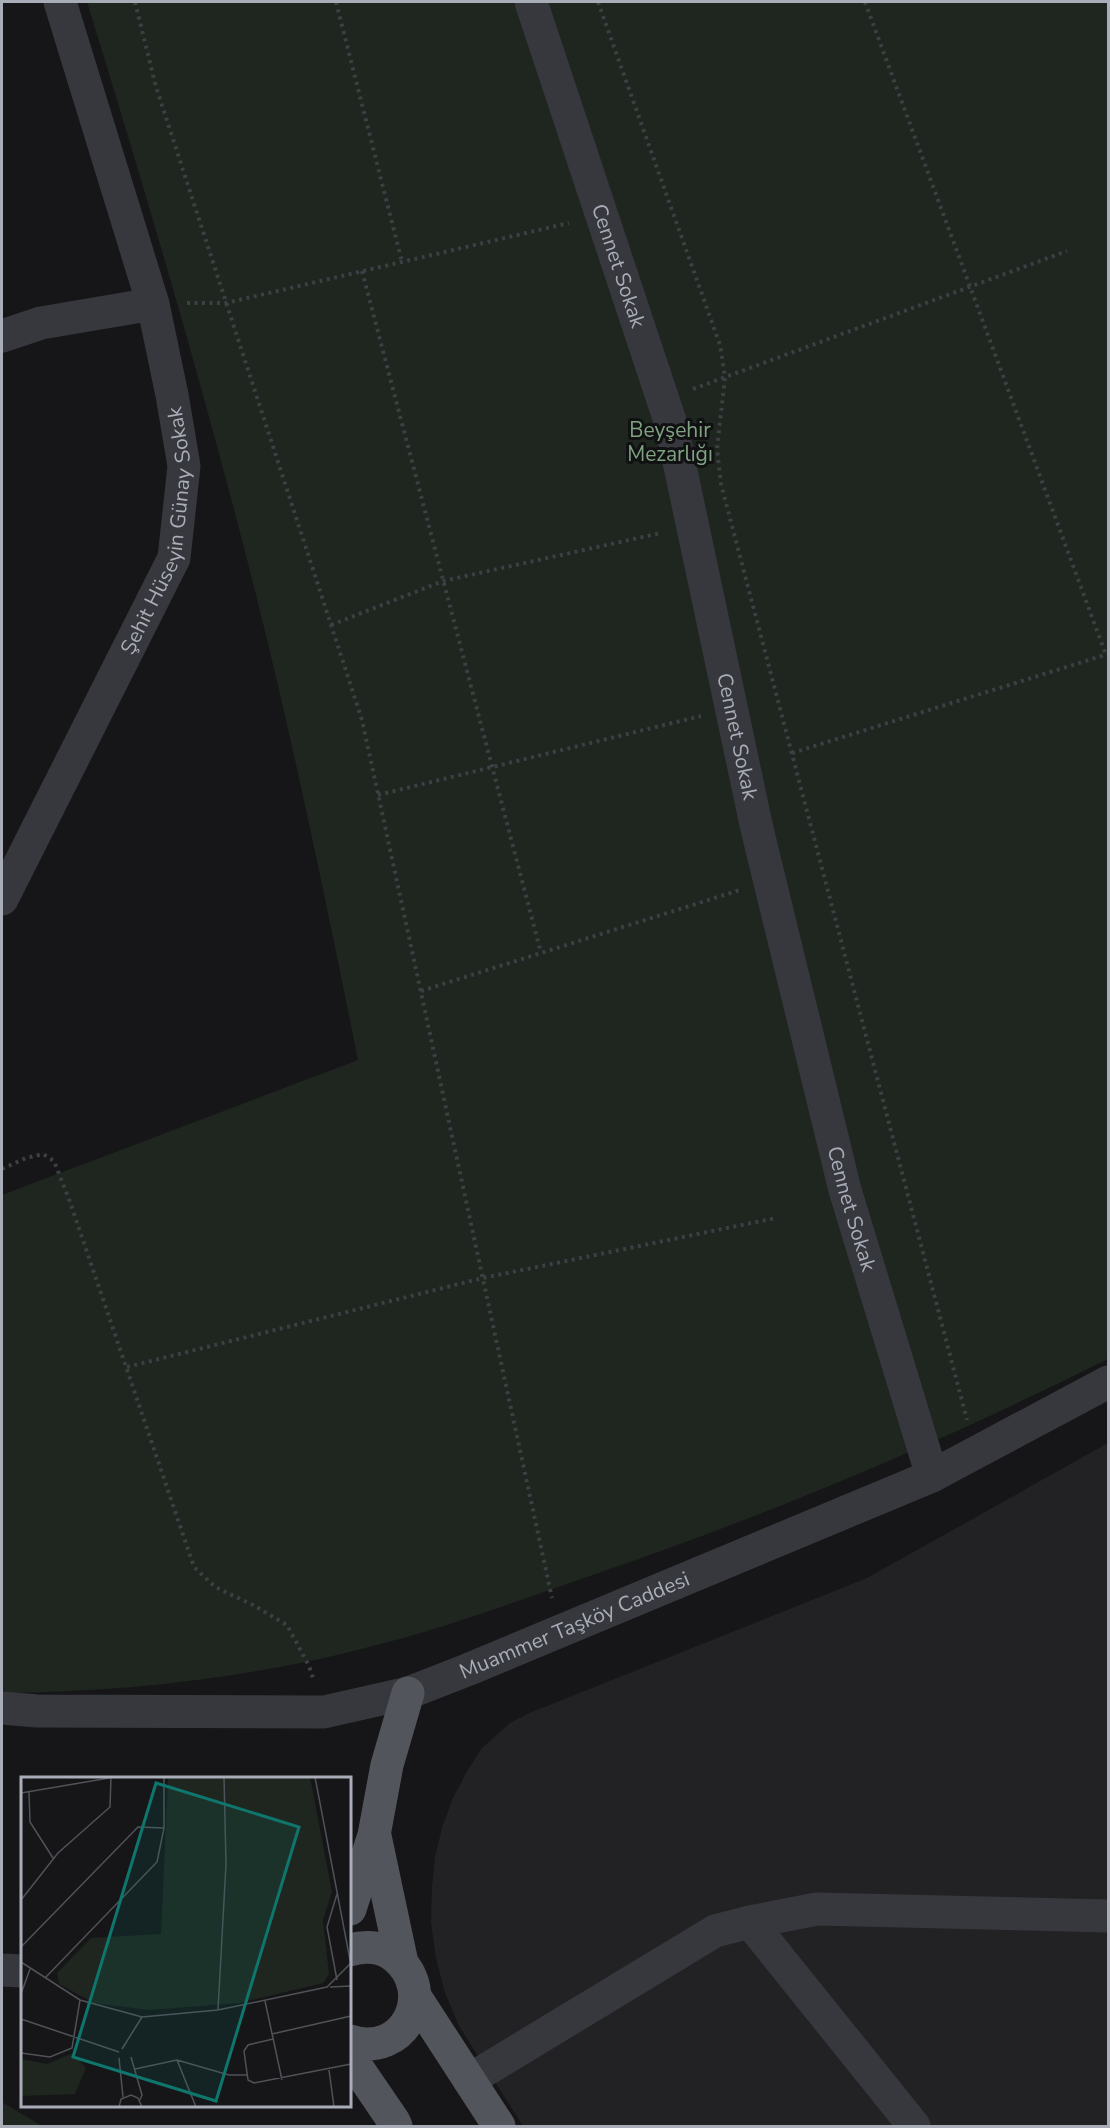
<svg xmlns="http://www.w3.org/2000/svg" width="1110" height="2128" viewBox="0 0 1110 2128" font-family="'Nunito Sans',sans-serif">
	<rect width="100%" height="100%" fill="#161618"/>
	<path fill="#222225" d="M1108,1443V2126H523L459,2026L445,1993L436,1958L431,1922L432,1887L435,1857L442,1828L452,1800L466,1773L482,1748L510,1723L527,1714L867,1578Z"/>
	<path fill="#1e261f" d="M87,2H1108V1359C946,1440 778,1511 607,1570C529,1597 452,1626 373,1646C252,1678 126,1692 2,1693V1195L358,1060C323,886 287,712 242,540C195,359 142,180 87,2Z
		M2,2102L42,2126H2Z"/>
	<g fill="none" stroke-linecap="round" stroke-linejoin="round">
		<path stroke="#3d3f44" stroke-width="4" stroke-dasharray="3 4.5" stroke-linecap="butt" d="M135,2L156,87L362,720L552,1598
			M336,2L402,262
			M598,2L720,345L725,377L717,449L721,484L967,1420
			M865,2L1106,655
			M362,271L541,953
			M187,303H226L569,223
			M693,389L1067,251
			M331,625L443,581L661,533
			M792,753L1108,654
			M378,795L701,716
			M421,991L740,890
			M2,1169L26,1158L43,1154L54,1161L70,1202L194,1567L215,1587L253,1605L287,1625L309,1666L314,1681
			M127,1367L483,1278L776,1218"/>
		<g stroke="#37383d" stroke-width="33">
			<path id="s1" d="M531,2L671,424L757,829L845,1190L932,1476"/>
			<path d="M2,336L41,323L153,304"/>
			<path id="s2" d="M2,899L174,558L184,466L172,395L153,304L60,2"/>
			<path id="s3" d="M2,1708L37,1711L324,1712L408,1693L467,1670L932,1476L1108,1382"/>
			<path d="M750,1922L914,2126"/>
			<path d="M2,1970L22,1971"/>
			<path d="M469,2080L715,1931L750,1922L817,1909L1108,1916"/>
		</g>
		<path stroke="#53555c" stroke-width="33" d="M375,1836L402,1963
			M350,1909L374,1835L387,1765L408,1693
			M350,1950C364,1946 381,1946 394,1956C439,1992 404,2059 350,2041
			M416,1998L499,2126
			M350,2057L393,2120L396,2126"/>
	</g>
	<g text-anchor="middle" stroke-width="6" stroke-linejoin="round" paint-order="stroke">
		<g font-size="21" fill="#a8adb8" stroke="#111113">
			<text dy="7" stroke="none"><textPath href="#s1" startOffset="278">Cennet Sokak</textPath></text>
			<text dy="7" stroke="none"><textPath href="#s2" startOffset="405">Şehit Hüseyin Günay Sokak</textPath></text>
			<text dy="7" stroke="none"><textPath href="#s1" startOffset="764">Cennet Sokak</textPath></text>
			<text dy="7" stroke="none"><textPath href="#s1" startOffset="1250">Cennet Sokak</textPath></text>
			<text dy="7" stroke="none"><textPath href="#s3" startOffset="588">Muammer Taşköy Caddesi</textPath></text>
		</g>
		<g font-size="21" fill="#7fa381" stroke="#111113">
			<text x="670" y="437">Beyşehir<tspan x="670" dy="24">Mezarlığı</tspan></text>
		</g>
	</g>
	<g transform="translate(21 1777)">
		<rect width="330" height="330" fill="#161618"/>
		<path d="M147,0H289L311,115L302,143L308,197L302,206L218,226L128,233L73,226L38,207L36,196L70,161L140,157ZM52,276L65,291L54,317L0,319V282L26,287Z" fill="#1e261f"/>
		<path fill="none" stroke="#505258" stroke-width="1.5" d="M294,0L330,188M8,15L9,45L32,81M0,16L94,0M0,123L37,76L89,30L90,0M0,170L117,50L143,51M0,185L59,223L121,240L197,233L306,210L330,186M24,201L136,85L143,51V0M316,203L306,150L316,117M309,210L330,209M0,217L9,192M244,224L261,303M197,233L205,87L203,0M0,242L98,275M251,257L330,239M252,262L227,268L223,274L227,303L233,306L330,287M101,272L121,240M0,276L29,280L51,271L59,223M110,280L121,318L119,323M98,281L102,320M156,283L175,330M114,292L156,283L208,298H226M308,293L313,330M98,330L100,322L110,318L117,321L121,330"/>
		<path fill="#0f766e" fill-opacity="0.15" stroke="#0f766e" stroke-width="3" d="M135,6L278,50L195,324L52,280Z"/>
		<rect width="330" height="330" fill="none" stroke="#a8adb8" stroke-width="3"/>
	</g>
	<rect width="1110" height="2128" fill="none" stroke="#a8adb8" stroke-width="6"/>
</svg>
